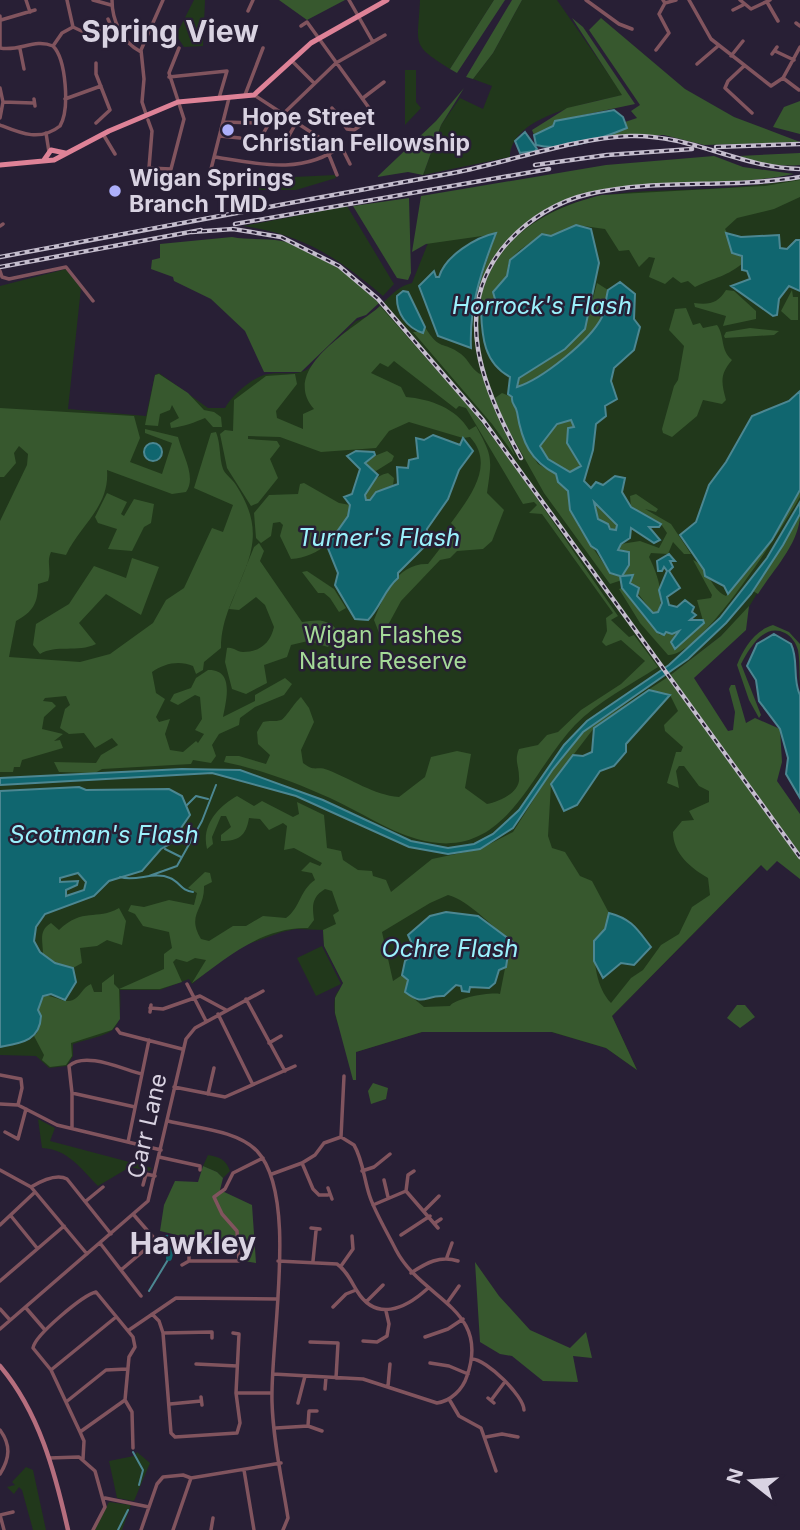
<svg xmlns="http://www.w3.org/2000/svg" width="800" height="1530" viewBox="0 0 800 1530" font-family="Inter,sans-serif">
	<rect width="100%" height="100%" fill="#281f35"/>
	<path fill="#21381b" d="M194,0H205L203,46L184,47L176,35Z
		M420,0H494L450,69C410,44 418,46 420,0Z
		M522,0H557L623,95C590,103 511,115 510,157L423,175L441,125L460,98L483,109L492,86L473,79L493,53Z
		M405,70H416V102L421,108L405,125Z
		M335,175L336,178L296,190H259L258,186L295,185L294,177Z
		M800,179V521L749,607L721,636L668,677L785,841L612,1016L637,1070L606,1048L551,1032H422L356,1052C344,1037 331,1019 335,998C336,990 342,991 343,983L324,946L323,930L296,929L282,932L234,949L192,984L189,979L160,990H120C122,1037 114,1031 73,1044V1056L67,1066L49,1068L36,1056L0,1055V286L66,269L81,288L68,409L146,416L155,375L159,373L208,408H225C232,395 255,375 269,374C282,372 297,376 308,369L356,321C380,315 389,288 412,283L428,243L497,232L508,244C563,188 631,192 704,189C736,188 768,184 800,179Z
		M347,206L394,284L383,296C337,257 302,234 243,226Z
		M322,946L341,984L316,996L297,958Z
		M38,1119L55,1128L50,1141L152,1168L149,1171L130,1167L98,1186C81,1169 68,1149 42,1148Z
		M208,1155C219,1157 226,1159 230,1171L223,1178L217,1172L203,1166Z
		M137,1452L150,1463L134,1501L117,1498L109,1461L134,1456Z
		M26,1467L33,1470L46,1530H33L22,1490L19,1487L14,1494L7,1487L15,1485L12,1482Z
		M109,1502L131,1505L122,1530H94Z"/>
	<path fill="#37582e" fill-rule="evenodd" d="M279,0H345L307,20Z
		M494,0H505L457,73L450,69Z
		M512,0H522L493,53L473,79L466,77Z
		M572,18L583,27L635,104L555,121L553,126L534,135L532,130L567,108L622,95Z
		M601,18L685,89L734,117L800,142L704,145L664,135L607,136L627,128L625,122L637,118L631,111L640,105L589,30Z
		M464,88L441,125L423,175L408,172L377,177L436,121Z
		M800,101V134L773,127L784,107Z
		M800,153V165C778,167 759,163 739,156Z
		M714,156L743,167L794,174C669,200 542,146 476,293L496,234L426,244L412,252L421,196L606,165Z
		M800,180V197L774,209L737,218L725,229L744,262C727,277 715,277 695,287L688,281L681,283L673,277L665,284L649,277L655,258L649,257L639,267L629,250L619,251L605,229L576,225L551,236L542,234C533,242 518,249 511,259C506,265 509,269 507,275C503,286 493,308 481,311C478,300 483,289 487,279C507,231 554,206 602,195L765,186Z
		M409,198L411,273L408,280L397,278L353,206Z
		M232,237C248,240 266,238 282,241C321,249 350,277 379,303L366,315L357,318L301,372H264L245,331L211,299L174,281L173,277L151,269L152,260L160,258V244Z
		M597,283L608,290C606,298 605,309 602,317C589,344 544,376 517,387L518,378L565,349L585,329Z
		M726,290L734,291L756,311V319L723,326L726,316L695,307L694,303C710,305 718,303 726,290Z
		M792,290L793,297H798V320H791L781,311Z
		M380,306L472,410L520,474L618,616L611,620L629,637L634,635L658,667C630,685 599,701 575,725C527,776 505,864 417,839C386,830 359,811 330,798C296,783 260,769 224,762L226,756H239L266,764L270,755L258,744L257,732L263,722C269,720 275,722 281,720C285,719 294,703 301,697L309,708L314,722L301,750L303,763C316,773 316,765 328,770C351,779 374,795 399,797L425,777L431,757L457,751L471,754L465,788L487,804C499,802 521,792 519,777C519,765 514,761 519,749L538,745L547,735L558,732L581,710L621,684L645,661L621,640L606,646L602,642L607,631L606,618L613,613L542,514L529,513L537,505L534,502L523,504L466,408L459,406L456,409L394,361L388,367L380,363L371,373L401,387L406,397C430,399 456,408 469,430L476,426C493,457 492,458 487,493L504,510L492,541L483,549L457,551L450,558L440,560L401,601L381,638L374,620C384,596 396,563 428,564L456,528L451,523C469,498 496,465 470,437L463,438L409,422L389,431L376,448L321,452L280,437L248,436V439L277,441L280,446L270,459L278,478L258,503L251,506L227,468L220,434L225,430L233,431L234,400L266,376L295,374L297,384L276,411L277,418L303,429V414L314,409C278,368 357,327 380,306Z
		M686,308L693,325L700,323L703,328L717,325C725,336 720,350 732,360C720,374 721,382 726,400L722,404L703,400L697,416L672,437L663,433L662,429L674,386L678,380L684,346L669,330L675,309Z
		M425,327C440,352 442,340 461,354C470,361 471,370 482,375L515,456L492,424L413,332H423Z
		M750,328L779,331L774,335L725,338L724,336L726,332Z
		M159,374L188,393L204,410L214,412L221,417L222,427H213L205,418C196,422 182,427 171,428L170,423L179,418L172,405L170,410L160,414L158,426L145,425L155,375Z
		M502,393L512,397L525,443L538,464L556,474L568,491L570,510L580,529L610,573L620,576L622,580L610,584L544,493L498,411L495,398Z
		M0,408L134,416L140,438L130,462L162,474L172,443L145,433V429L178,437C182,454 197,477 186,492L172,494L107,470C110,507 80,525 66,555L51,552C46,563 52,570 48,581L38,584C38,603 33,612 16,621L9,657L80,662L110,654L153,623L166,600L184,588L212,528L223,532L233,505L194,488L211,433L216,432C221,445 219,457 223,469C225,474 233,480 236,485C254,513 258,536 246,567C236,595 221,617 221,648L204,662L203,670L196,674L193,666C180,660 164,663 152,672L156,693L165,699L156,717L159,722L170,719L165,734L170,750L183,752L196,741L198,743L204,734L195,730L202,719L200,697L195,695L178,705L170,701L174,694L191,688L196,678L208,670C235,669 226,701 223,717L255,701V695L285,678L292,684L284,695L255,707L240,718L239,725L219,734L212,745L216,756L211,763L193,760L191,764L102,769L95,773L59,772L54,762L96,763L101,755L118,745L112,738L95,748L84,733L69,734L60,728L65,709L70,705L66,696L45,698L43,701L52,702L56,706L44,717L42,729L63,734L54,741L60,740L63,748L22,760L20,767H14L13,772H0V521L27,465L28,454L19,446L14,453L16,463L4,477H0Z
		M571,420L574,427L568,429L567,444L581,467L570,472L548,459L540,446L557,424Z
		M387,451L394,456L392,461L376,471L369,469L365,463L367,459Z
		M388,473L394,478L393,485L376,492L370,500H366L365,496C371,483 375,476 388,473Z
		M304,483L339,503L350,505V510C339,537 320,557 291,559L280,536L283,525L280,522L273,523L271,536L261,543L256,538L254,513L269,495L298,494L300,484Z
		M800,490V497C783,526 701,658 668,655L640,623L619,589L622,588L657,632L660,635L680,630L671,642L704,624L697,600L711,598L712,595L693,560C707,565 710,589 726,596L772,540Z
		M107,493L127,502L121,514L124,516L134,499L154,504L151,523L144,527L132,551L108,549L117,529L98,523L95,517Z
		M636,494L658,509L656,512L645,509L671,524L691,554H684L673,542L668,554L651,553L649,557C657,573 665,595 658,612L653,613L630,583L633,576H622L629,552L620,553L618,550L621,544L640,541L659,548L667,533L661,524L631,507L630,496Z
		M594,502L617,525L616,530C604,529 593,513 594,502Z
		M800,514C800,543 773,570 758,594L753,591Z
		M259,543L264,551L260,561L302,622C318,620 327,618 338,631L328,647L308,641L291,645L287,657L264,665L267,683L246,694L232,689L225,662L227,648C234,647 236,652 243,652C259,652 270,644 274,627L265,605L256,597L239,610L229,609L254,547Z
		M132,558L159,567L141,615L106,594L79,623L96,644C78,653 56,644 40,654L33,645L36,624L69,604L94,566L126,578Z
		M307,571L334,589L346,608L339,612L330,598L324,593H318L302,572Z
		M749,606L746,630L694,678L728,731L733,730L735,712L729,689L731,685H735L746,723L755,718L780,729L782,762L777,781L800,814V879L777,861L767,871L761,865L612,1016L637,1070L606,1048L552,1032H422L356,1052V1080H353L335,1013V998L343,983L324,946L323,930L336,924L333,915L339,911L332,891L325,889C312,897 312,905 314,920L308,928C261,927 227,958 192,983L206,960L195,958L187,962L176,959L173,962L182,982L160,989H119L120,1019L112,1030L71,1043L72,1056L66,1065L50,1067L42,1060L44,1055L34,1036L37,1033L38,1010L43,996C53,994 63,1004 73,1000C80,997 83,987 91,984L94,992H102V983L114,974V984L119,989L164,969V954L172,948L169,932L143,926L135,914L128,911L131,905L144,907L169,900L194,905L197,893L188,888L205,872L210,873L212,882L204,886C205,910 186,914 201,939L209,941L233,926H246L263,916L286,918C301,907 299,891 315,880L312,873L301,871L310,862L320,866L322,863L294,848L284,850L287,826L283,823L269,830L260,819L249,818C246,836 239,841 221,841V835L231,827L226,816H221L212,837L213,844L207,849C201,825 218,807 237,796L254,806L262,801L293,817L299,814L297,802L324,815L327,848L341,851L343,860L358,870L372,871L373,876L386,880L391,892L432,859L480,849L513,832L553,769L583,732L668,677L721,636ZM649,691L670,695L678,711L664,725L665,731L683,747L681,752H676L667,783L679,788L676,771L679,766H684L699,786L709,791V802L689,811L694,820L682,821L673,832C673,854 691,868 708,878L710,895L692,907L679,934L661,945L643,970L631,978L611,1003C596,987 594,962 594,941L605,929L609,913L592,881L580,876L565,852L552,848L548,836L551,784L594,728ZM448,895C470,901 493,928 512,942L509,948L500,994C490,992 456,998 450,1006L424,1007L406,992L408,980L402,975L393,981L382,932L430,903Z
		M773,625L789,632L800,644V683C799,673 800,661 798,650C796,643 792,637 785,633C764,622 749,649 741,664L761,715L759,718L749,700L737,665C743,649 755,630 773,625Z
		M119,908L126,921L122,945L107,940L97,946L80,948L82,963L73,968L55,963L43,954C43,941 38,931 51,923L59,930C83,907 96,921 119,908Z
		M737,1005H745L755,1017L740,1028L727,1018Z
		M373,1083L388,1088L386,1099L371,1104L368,1091Z
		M203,1166L217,1172L223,1178L220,1190L252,1205L256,1263L244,1261L241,1245H219L160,1231L164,1205L175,1181L198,1182Z
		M475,1262L499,1296L530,1330L570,1348L586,1332L592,1358L573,1356L578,1382L543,1381L512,1356L500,1354L480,1342Z"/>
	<path fill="#10666f" stroke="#4c8792" stroke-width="2" fill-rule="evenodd" d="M614,110L623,117L627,128C600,139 564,152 536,145L534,135L553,126L555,121Z
		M525,132L537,149L535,151L520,153L515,141Z
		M576,225L591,229L599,263L585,329L565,349L519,378L517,387C542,379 590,341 602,317C605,309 606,298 608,290L620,282L635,294L634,319L640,327L634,350L614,368L611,381L617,399L605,406L606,416L596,424L593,450L584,481L591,488L596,482L603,485L615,476L625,478L622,492L631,507L661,524L659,527H649L660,540L654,543L631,528L630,538L621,544L618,550L629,552V565L622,576L633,575L630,583L639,588L637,596L653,613L658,612L662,603L659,590L667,571L664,567L662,571H658L657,561L669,554L675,561H670L673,567L669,571L680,588L667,597L669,605L677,607L685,600L694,607L692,612L696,615L690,620H703L704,623L675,649L671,642L679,631L672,634L666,632L664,635L657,632L622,588L620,576L610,573L597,550L591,546L570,510L568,491L558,482L556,474C531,461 522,443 517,412C516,405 511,405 512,397L508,394L510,377C484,363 482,337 481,311L488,308L495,299L493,292L507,276L510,260L542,234L551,236ZM571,420L574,427L568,428L567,443L581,466L570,472L548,459L540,446L557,424ZM594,502L617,525L616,530L610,529L608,524L598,519Z
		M496,233C481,272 469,307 471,348L438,336L419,286L434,271L436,277H439C445,256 476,237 496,233Z
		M726,233L741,237L779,235L780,248L787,249L796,240H800V291L789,286L779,299L777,315L773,316L731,286L750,279L747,271L742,270V256L732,253Z
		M403,291L408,292L425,327L423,333C407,328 396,313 397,296Z
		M800,391V490L772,540L728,594L724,586L705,576L704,570L680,535L696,522L709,485L726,462L752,416L789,401Z
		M433,435L460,445L463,438L473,451L459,470L448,499L427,529L425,546L398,573V578C384,590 381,606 368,620L355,619L335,585L338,573L327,546L348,516L350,505L344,497L352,494L360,469L347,456L356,451L374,452L375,455L365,463L378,475L365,495L366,500H370L376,492L398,484L397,467L408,468L409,460L418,458L416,438L424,440Z
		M144 452a9 9 0 1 1 18 0a9 9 0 1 1-18 0Z
		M800,502V514L783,545L751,594L726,623L688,659L583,732L553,769L513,828L480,849L448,854L409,847L296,796L212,773L0,785V778L182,769L240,770L323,800L411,841L448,848L474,844L493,834L519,810L564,745L587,721L669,665L720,618L767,558Z
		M774,634L791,644C799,660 792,679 800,695V798L786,774L788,758L780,729L759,701L756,680L747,666L757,644Z
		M649,690L670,695L626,744V752L614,766L600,771L577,805L564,811L551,784L573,755L583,756L592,752L594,728Z
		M79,787L86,790L169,789L182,796L190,815L170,844L161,849L142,871L109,881L94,896L45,914L36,927L34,941L40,952L55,963L73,968L76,982L65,1000L51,994L43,996L38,1010L41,1016C40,1041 21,1043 0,1047V791ZM78,873L86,882L84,890L66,896V890L77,885L78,881L60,882V878Z
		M446,912L478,916L513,942L509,948L506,967L499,970L495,983L489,988L470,987L469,992L462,991L461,986L456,985L444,996C424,995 425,1007 405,992L408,980L402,975L405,961L413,955V946L408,935L430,916Z
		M609,913C632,919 637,929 651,947L634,965L621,963L603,978L594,961V941L605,929Z"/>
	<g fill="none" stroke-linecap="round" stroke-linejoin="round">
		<path stroke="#4c8792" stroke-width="2" d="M187,805L196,796L208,799
			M175,833L189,839
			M165,849L181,857
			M149,876L177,866L202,821L216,785
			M120,877C136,882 154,871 170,878C180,882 181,891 193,892
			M149,1291L169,1258
			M133,1452L143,1470L139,1485
			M118,1530L128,1510"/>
		<path stroke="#10666f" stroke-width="6" d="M167,1238L172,1245L169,1258"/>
		<path stroke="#81545e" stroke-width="3.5" d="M26,0L30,12
			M67,0L73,27
			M93,0L111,5
			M112,0C112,21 122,42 141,52
			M349,0L373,42
			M586,0L619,24L632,29
			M663,0L665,3L676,0
			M689,0L711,39L771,86L783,78L800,47
			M740,0L751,9L770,0
			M767,2L778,21
			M733,10L743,5
			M248,11L253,0
			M0,16V47
			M108,19L115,35
			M1,20L35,10
			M796,23L800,26
			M301,26L307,22L372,112L370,119L354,130L347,129L332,108
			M73,27L90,35L111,27
			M53,46L62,33L73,27
			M0,48C20,52 34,38 53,46C66,59 70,109 60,126C40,142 20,133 0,125
			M20,49L24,69
			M656,50L669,33L659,14L665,3
			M775,51L794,60
			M772,54L777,47
			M731,56L743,41
			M292,61L314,83
			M697,64L718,46
			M744,66L728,81L725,88L752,113
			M169,77L227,71L219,98
			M783,78L799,90
			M0,88L3,102L0,118
			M245,95L263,48
			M254,95L323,140L337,175
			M363,98L384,82
			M34,99L35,106
			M65,99L101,86
			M3,102L33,103
			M146,114L142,102L144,79L141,50L163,0
			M282,115L336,63L385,35
			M326,116L334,110
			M148,120L152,131L149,168L171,169L184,119L169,73L179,48
			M224,122L257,123
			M96,123L110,110L96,74V63
			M46,133L49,152
			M103,134L115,154
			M263,134L276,111
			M220,136L240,138
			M286,141L296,123
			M215,157C258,164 304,175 341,146L350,164
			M209,177L229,98
			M0,226L3,224
			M0,271L2,277L9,279L66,267L93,301
			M187,984L206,1021
			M246,999L285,1071
			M150,1008L163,1009L200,996L226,1010
			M150,1012L151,1005
			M218,1014L252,1083
			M117,1029L120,1033L182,1049
			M269,1043L281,1036
			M0,1075L21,1079L22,1088L18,1105
			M174,1087L225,1097L295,1066
			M72,1093L135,1107
			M208,1094L214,1068
			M0,1104L18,1105L57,1125L161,1150
			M168,1121C195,1128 237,1130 257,1151C299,1196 270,1340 272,1402C273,1440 282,1480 288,1518L283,1530
			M72,1128V1093L69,1066C85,1051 122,1069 142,1074
			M5,1132L18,1139L26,1109
			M341,1137L344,1076
			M128,1142L149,1040
			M159,1157L200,1166V1170
			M302,1163L313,1189L319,1195H328
			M0,1170L31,1187L87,1254
			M362,1171L374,1167L390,1154
			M272,1174L302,1163L315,1155L324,1143L341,1137L354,1145C363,1160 364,1180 370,1197C375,1212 388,1234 396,1250C422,1300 491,1308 467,1376C463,1389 451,1401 437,1403L363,1379L273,1374
			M384,1180L388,1197
			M143,1185L146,1174L155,1176
			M31,1187C41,1181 56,1173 67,1179L111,1234
			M328,1188L332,1199
			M406,1191L408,1175L414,1171
			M86,1201L103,1187
			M373,1205L406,1191L438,1228
			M424,1211L439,1196
			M11,1216L37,1248
			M435,1223L441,1219
			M0,1225L34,1193
			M311,1228L320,1229
			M401,1235L430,1216
			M100,1243L141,1296
			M189,1249V1261H239L237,1231L222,1214L214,1197L225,1189L233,1173L263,1158
			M447,1257L452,1243
			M278,1261L337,1264C346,1270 351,1281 357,1291C376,1322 405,1309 427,1289
			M313,1261L316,1231
			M182,1265L189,1261
			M341,1266L353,1249L352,1236
			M121,1270L154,1242L153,1237L133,1214
			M411,1273C426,1263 440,1255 458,1261
			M0,1281L64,1226
			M366,1302L383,1285
			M447,1303L459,1286
			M333,1307L346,1294L356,1290
			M26,1308L45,1330
			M0,1309L10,1320
			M152,1314L159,1321L163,1333L171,1433L175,1437L237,1433L240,1423L236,1393H272
			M0,1329L148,1201L186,1039L195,1028L263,991
			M129,1330L176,1298L277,1299
			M163,1333L212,1332V1338
			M233,1333L239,1334L236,1393
			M425,1337L448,1329L463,1319
			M363,1341L377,1342L387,1336L389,1324L386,1311
			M310,1342L338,1343L336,1378
			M472,1359C486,1359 524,1396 524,1410
			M430,1363L449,1366L468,1374
			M196,1364L237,1366
			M51,1370L116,1317
			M388,1386L390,1364
			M325,1389L326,1377
			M201,1397L202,1405
			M488,1398L494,1403
			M449,1399L459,1416L481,1428L496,1471
			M492,1399L504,1383
			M125,1400L132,1412L133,1448
			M66,1402L106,1370L127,1369
			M298,1403L305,1376
			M170,1404L201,1401
			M308,1426L322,1431
			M276,1428L308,1426L309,1411H317
			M0,1430C11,1445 10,1458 0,1474
			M80,1432L125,1400L129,1357L135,1347L133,1337L96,1292C83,1295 35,1335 33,1348L51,1370L80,1432L84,1441L83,1459
			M486,1437L502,1434L518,1437
			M49,1458L79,1457L95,1471L105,1507L93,1530
			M244,1470L254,1530
			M105,1498L149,1507
			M0,1515L4,1530
			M0,1515L13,1512
			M141,1530L157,1484L163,1477L183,1475L191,1478L281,1463
			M173,1530L191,1478
			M211,1530L213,1518"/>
		<path stroke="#b66e7e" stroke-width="4.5" d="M0,1366C39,1412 55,1472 68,1530"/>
		<path stroke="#de8297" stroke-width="5" d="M44,160L51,150L65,153
			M0,165L54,160L109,131L178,102L254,95L311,43L387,0"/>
		<g stroke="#c4bdcd" stroke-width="4.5">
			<path id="rail" d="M716,147L800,144
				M535,165L607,155L692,149
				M235,224L549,169
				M192,232L233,229L281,237L339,266L378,299L483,420L800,857
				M0,257C151,228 302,201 453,173C509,162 574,138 630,136C690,134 741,168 800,169
				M0,267L201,230
				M521,458C484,391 448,308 508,242C529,219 558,201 589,194C658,178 730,189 800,177"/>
		</g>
		<use href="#rail" stroke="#281f35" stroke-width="2" stroke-dasharray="5" stroke-linecap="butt"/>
	</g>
	<g fill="#adaffb" stroke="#281f35" stroke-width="2.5">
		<circle cx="228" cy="130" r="7"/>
		<circle cx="115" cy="191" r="7"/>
	</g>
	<g text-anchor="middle" stroke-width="5" stroke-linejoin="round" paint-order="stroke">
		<g font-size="23" font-weight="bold" fill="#d9d3e2" stroke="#281f35" text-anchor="start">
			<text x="242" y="125">Hope Street<tspan x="242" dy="26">Christian Fellowship</tspan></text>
			<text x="129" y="186">Wigan Springs<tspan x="129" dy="26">Branch TMD</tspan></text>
		</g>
		<g font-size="23" fill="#a5da98" stroke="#281f35">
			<text x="383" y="643">Wigan Flashes<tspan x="383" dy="26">Nature Reserve</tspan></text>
		</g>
		<g font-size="23" fill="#d9d3e2" stroke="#281f35">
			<text transform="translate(147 1126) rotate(-77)" y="8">Carr Lane</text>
		</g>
		<g font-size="24" font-style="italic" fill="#9bf1fc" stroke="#281f35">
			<text x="542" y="314">Horrock's Flash</text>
			<text x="379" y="546">Turner's Flash</text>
			<text x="104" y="843">Scotman's Flash</text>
			<text x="450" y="957">Ochre Flash</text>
		</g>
		<g font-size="30" font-weight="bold" fill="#d9d3e2" stroke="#281f35">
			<text x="170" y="42">Spring View</text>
			<text x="193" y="1254">Hawkley</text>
		</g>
	</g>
	<g transform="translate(751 1481) rotate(287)" stroke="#281f35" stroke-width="5" paint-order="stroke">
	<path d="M0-5L12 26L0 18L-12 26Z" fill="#d9d3e2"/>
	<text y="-10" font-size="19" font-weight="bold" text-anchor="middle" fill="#d9d3e2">N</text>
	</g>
</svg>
